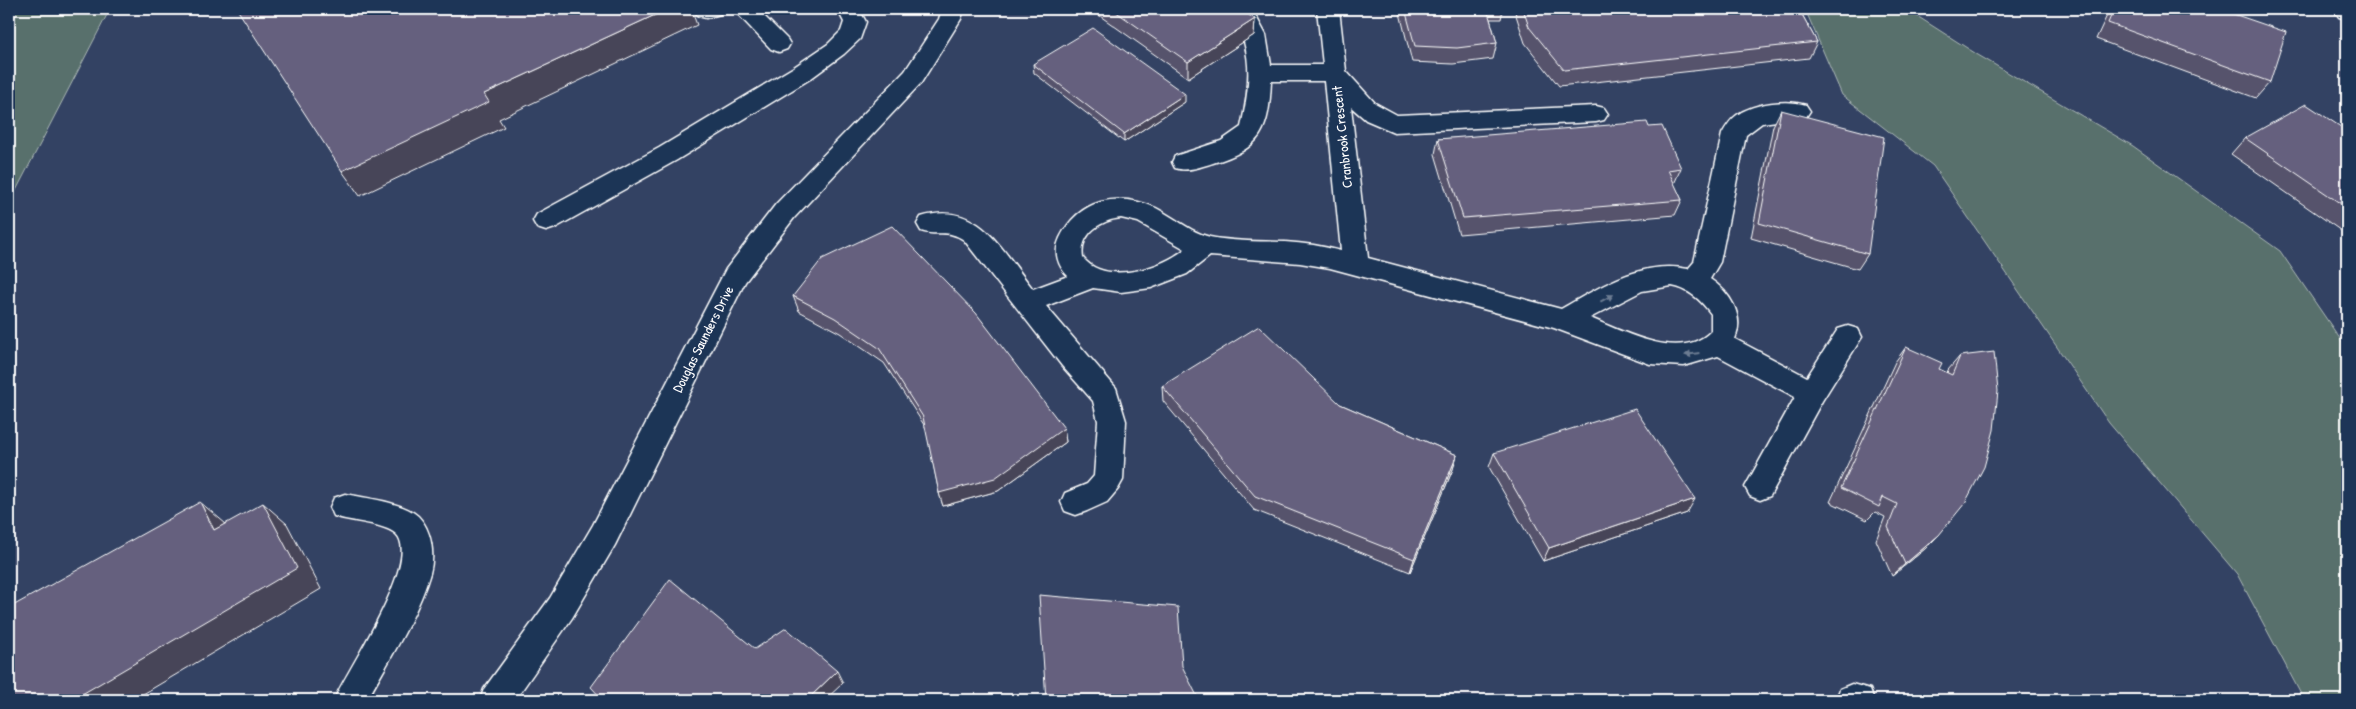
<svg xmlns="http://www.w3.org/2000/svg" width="2356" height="709" viewBox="0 0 2356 709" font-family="'Patrick Hand',sans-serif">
	<rect width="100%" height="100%" fill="#334263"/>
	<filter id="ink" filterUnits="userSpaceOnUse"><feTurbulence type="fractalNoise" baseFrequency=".02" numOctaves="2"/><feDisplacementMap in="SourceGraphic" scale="10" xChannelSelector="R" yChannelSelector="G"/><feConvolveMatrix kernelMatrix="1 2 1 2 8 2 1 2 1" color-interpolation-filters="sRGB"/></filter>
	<g filter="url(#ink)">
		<path fill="#58706c" stroke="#acb8b6" d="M9,9H110L9,204Z
			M1805,9H1906L1978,55L2133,146L2280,251L2347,349V700H2304L2237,574L2109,423L1933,166L1842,95Z"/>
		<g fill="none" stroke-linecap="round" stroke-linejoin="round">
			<g stroke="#fff" stroke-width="3">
				<path id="minor" d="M696,9H723L720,14L706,18L698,16L695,11Z
					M733,9H757L787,39L790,44L787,49L779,52L771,49Z
					M837,9H859L866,22L860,39L844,54L810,79L677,160L555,228L546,231L537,228L533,221L537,214L659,148L794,67L828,44L841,31L844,22Z
					M942,9H964L961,19L921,83L794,218L745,282L615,545L572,618L515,700H480L484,689L550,598L593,525L726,269L776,204L905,71L939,19Z
					M1229,9H1252L1266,35L1271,65H1323L1317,9H1339L1346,71L1375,103L1397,115L1596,106L1604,108L1608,114L1604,120L1596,122L1394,132L1366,120L1351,107L1368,258L1561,309C1600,287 1642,259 1688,269L1694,262L1722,134C1726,127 1730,120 1737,115C1754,103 1787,99 1806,105L1810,111L1806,117L1762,123L1746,135L1720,262L1710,279C1730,292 1745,316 1735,339L1807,377L1838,329L1848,326L1858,329L1862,337L1822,401L1770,496L1760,500L1750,496L1745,487L1795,397L1718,356L1684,366L1650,364L1554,328L1330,268L1300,263L1210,256L1187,274L1151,288L1121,292L1093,288L1046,306L1116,388L1126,421L1123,480L1118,489L1107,502L1087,511L1076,515L1065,511L1061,502L1065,493L1087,484L1094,476L1098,421L1093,401L1062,366L964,240C946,228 939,237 921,231L917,224L921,217C979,199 1002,251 1033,289L1068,276C1058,266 1053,252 1060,238C1079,199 1118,191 1156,208C1174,217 1190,232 1210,237C1234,242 1260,241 1285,242C1304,243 1323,246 1341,251L1324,81H1271C1269,131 1262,148 1213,163C1200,167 1188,172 1175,168L1172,162L1175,156L1221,141L1241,127C1251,82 1254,49 1229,9ZM1121,218L1138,222L1185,249C1162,268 1106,286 1083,258C1079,234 1101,220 1121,218ZM1672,286C1689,289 1701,300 1711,314V331C1680,363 1623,331 1590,318L1642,291Z
					M2334,9H2347V19L2339,17Z
					M345,494C365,498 403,502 418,516C432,530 435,555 430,573C417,617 389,660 367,700H334C346,672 423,559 396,534C384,523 351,522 334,516L330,507L334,498Z
					M1852,684L1870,689L1874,700H1836L1840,689Z"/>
			</g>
			<use href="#minor" fill="#1d3557" fill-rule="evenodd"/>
		</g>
		<path fill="#57536c" stroke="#fff" d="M1090,9H1240L1255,19L1254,35L1188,78Z
			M1399,9H1503L1501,19H1490L1497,43L1493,59L1453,64L1412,62Z
			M1514,9H1799L1817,42L1809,58L1559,86L1525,43Z
			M2110,9H2219L2270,82L2256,98L2096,39Z
			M1033,64L1185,102L1124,142L1034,73Z
			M1781,110L1868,254L1858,269L1751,238L1773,126Z
			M1649,127L1681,168L1674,184L1682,200L1675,215L1459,234L1435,154L1438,139Z
			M2347,131V235L2231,154L2245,138Z
			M793,296L1064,428L1066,442L998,491L943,506L939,493L926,428L884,363L840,333L799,311Z
			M1906,347L1939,369L1947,373L1948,370L1960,356L1926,548L1892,576L1876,540L1885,517L1875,512L1867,520L1830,502L1895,362Z
			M1162,386L1340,404L1457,455L1453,469L1410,572L1254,510L1163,401Z
			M1494,453L1687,513L1543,561L1489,467Z"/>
		<path fill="#474458" stroke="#fff" d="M668,9H691L697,25L499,119L504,127L360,196L342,171L484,94Z
			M1255,19L1254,35L1188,78V62Z
			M1185,94V102L1124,142V134Z
			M1064,428L1066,442L998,491L943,506L939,493Z
			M1457,455L1453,469L1410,572L1414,559Z
			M1695,499L1687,513L1543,561L1549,548Z
			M200,502L226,524L214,530Z
			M263,503L287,524L321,589L133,700H72Z
			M1939,535L1926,548L1892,576L1905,564Z
			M837,671L843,683L825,700H812L810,697Z"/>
		<path fill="#65617e" stroke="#fff" d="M237,9H668L484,94L489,102L342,171Z
			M1112,9H1240L1255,19L1188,62Z
			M1405,9H1487L1497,43L1457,48L1415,46Z
			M1523,9H1799L1817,42L1564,70L1529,27Z
			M2114,9H2219L2286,32L2270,82L2108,23Z
			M1093,28L1185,94L1124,134L1033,64Z
			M2306,104L2347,131V208L2245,138Z
			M1781,110L1884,137L1868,254L1759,223Z
			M1647,122L1649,127L1662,126L1681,168L1668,170L1682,200L1463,218L1438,139Z
			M892,226L976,313L1064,428L995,478L939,493L923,417L879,348L835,318L793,296L822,259Z
			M1259,326L1340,404L1457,455L1414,559L1255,496L1162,386Z
			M1906,347L1942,363L1939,369L1952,375L1960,356L1994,352L1998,391L1994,430L1984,467L1965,503L1939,535L1905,564L1888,527L1897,504L1883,497L1879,507L1841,488Z
			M1635,409L1695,499L1549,548L1494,453Z
			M200,502L214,530L263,503L297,568L72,700H9V608Z
			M670,579L755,649L786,628L837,671L810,697L812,700H603L591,687Z
			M1039,595L1178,607L1182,666L1199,700H1046Z"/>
		<defs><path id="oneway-solid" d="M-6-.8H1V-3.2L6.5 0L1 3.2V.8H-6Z" transform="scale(1.25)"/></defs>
		<g fill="#6c7c92">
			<use href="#oneway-solid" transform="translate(1607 298) rotate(-28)"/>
			<use href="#oneway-solid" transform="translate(1692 354) rotate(172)"/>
		</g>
	</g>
	<g text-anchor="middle" stroke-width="4" stroke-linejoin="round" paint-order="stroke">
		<g font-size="14" fill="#fff" stroke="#1d3557">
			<text transform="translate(1342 137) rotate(-96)" y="5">Cranbrook Crescent</text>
			<text transform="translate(703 339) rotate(-63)" y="5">Douglas Saunders Drive</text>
		</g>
	</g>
	<rect width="2356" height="709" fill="none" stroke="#1d3557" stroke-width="30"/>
	<rect x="15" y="15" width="2326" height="679" fill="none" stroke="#fff" stroke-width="2" filter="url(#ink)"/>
</svg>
